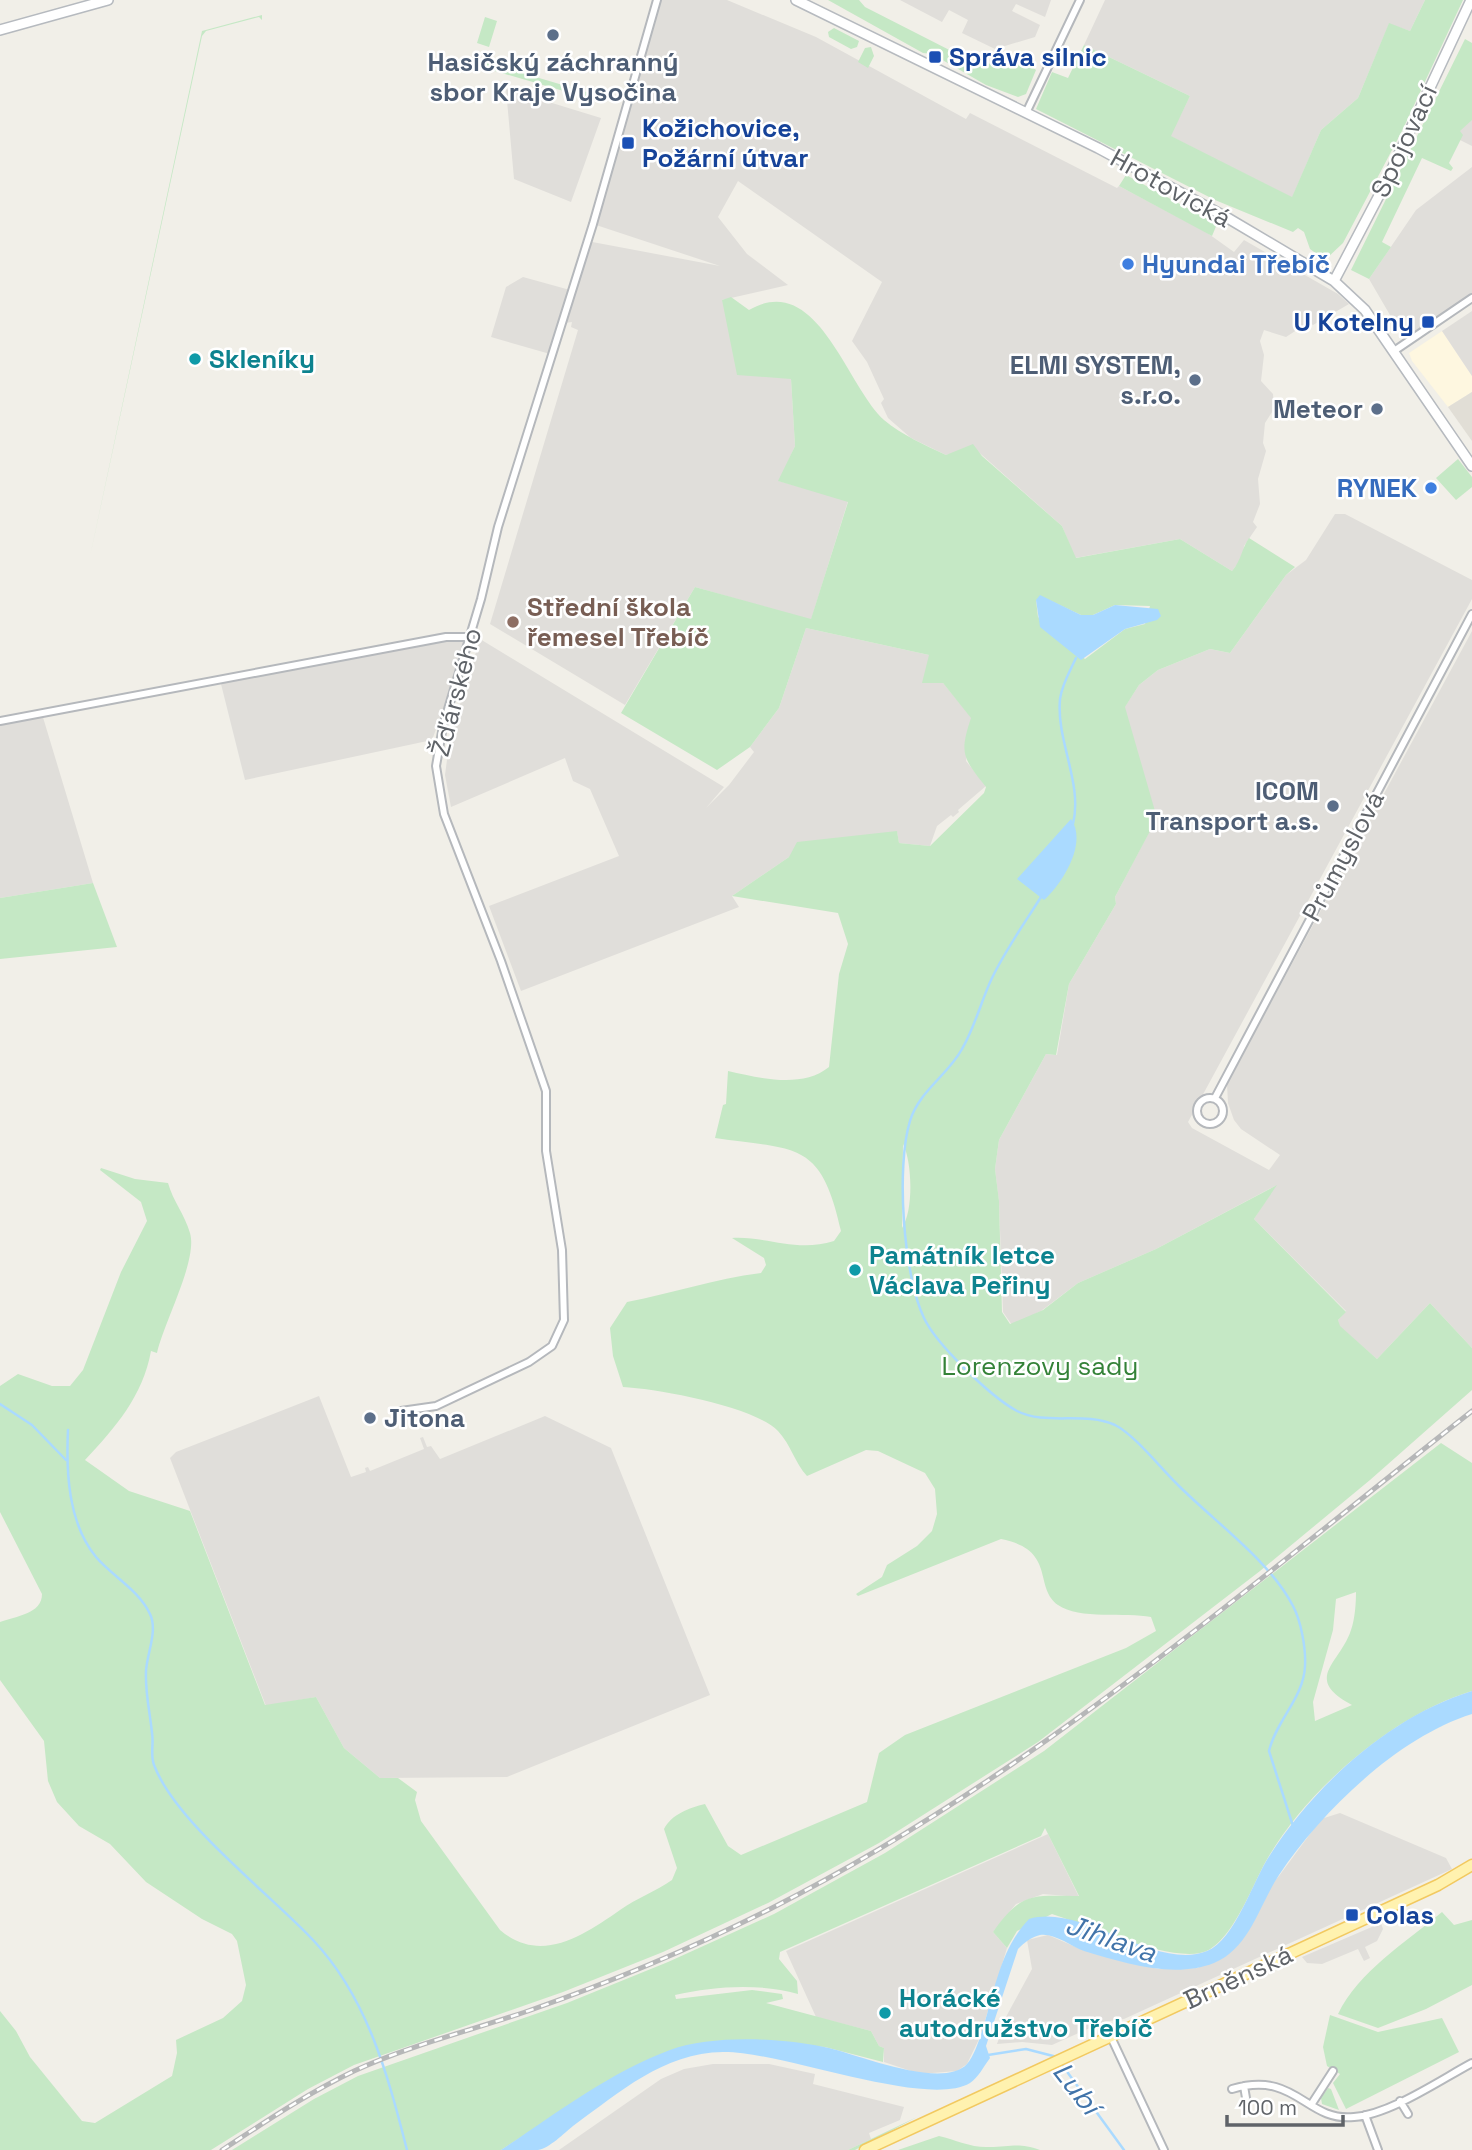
<svg xmlns="http://www.w3.org/2000/svg" width="1472" height="2150" viewBox="0 0 1472 2150" font-family="'Space Grotesk',sans-serif">
	<rect width="100%" height="100%" fill="#f1efe8"/>
	<path fill="#fef7e0" d="M1442,331L1472,376V392L1448,407L1412,361L1409,353Z"/>
	<path fill="#e0deda" d="M657,0H727L816,37L966,119L970,113L1117,188L1119,186L1206,232L1234,252L1244,240L1338,294L1349,304L1313,325L1309,322L1286,337L1264,330L1260,341L1264,355L1261,381L1273,394L1274,409L1265,423L1263,443L1266,451L1258,479L1260,504L1253,522L1257,527L1244,546L1243,557L1232,571L1180,539L1075,558L1062,526L974,448L946,455L911,438L888,418L881,403L884,399L867,362L852,341L882,282L738,181L718,217L747,254L788,285L722,300L791,379L795,446L779,481L848,501L811,620L695,587L625,705L490,624L578,330L571,327L572,322L565,323L563,317L550,354L491,337L506,287L523,277L570,290L587,241L720,266L593,224Z
		M900,0H1051L1045,17L1016,4L1012,11L1040,25L1035,37L995,49L962,33L968,20L949,10L942,22Z
		M1105,0H1425L1410,31L1389,24L1358,98L1321,130L1292,198L1170,136L1190,96L1084,45Z
		M506,89L601,118L571,202L514,179Z
		M1472,109V146L1456,138Z
		M1472,167V294L1404,339L1369,279L1416,210Z
		M1472,311V376L1442,331Z
		M1335,514H1345L1472,580V599L1188,1122L1192,1128L1269,1170L1280,1155L1241,1129L1234,1120L1228,1103L1227,1084L1472,631V1348L1430,1303L1377,1359L1339,1326L1338,1320L1346,1311L1254,1219L1275,1186L1156,1249L1078,1283L1041,1311L1012,1325L1003,1312L999,1202L995,1169L999,1140L1046,1054L1057,1055L1069,984L1116,904L1115,897L1156,819L1124,708L1139,685L1158,670L1210,649L1230,653L1286,575L1306,560Z
		M806,628L929,655L943,683L972,718L966,761L986,786L958,810L959,812L953,817L951,815L937,826L930,846L899,843L897,832L789,857L732,896L739,907L521,991L489,906L619,856L590,789L573,781L565,758L451,807L445,775L450,737L480,639L724,787L706,808L729,785L754,752L750,747L779,708Z
		M446,637H470L432,740L245,780L220,680Z
		M42,714L93,883L0,898V721Z
		M319,1396L351,1477L366,1472L365,1468L368,1467L370,1471L424,1449L420,1438L423,1437L427,1447L431,1446L440,1459L545,1416L611,1448L710,1695L507,1777L380,1778L344,1748L316,1697L266,1706L170,1458L176,1452Z
		M1340,1813L1446,1858L1452,1869L1124,2019L1103,2022L1052,2045L1022,2042L997,2044L1007,2015L1032,1969L1027,1940L1048,1935L1083,1950L1158,1969L1198,1968L1279,1876L1321,1819Z
		M1048,1834L1079,1897L1043,1894L1016,1904L993,1932L1007,1948L980,2037L967,2064L957,2071L920,2074L884,2062V2048L879,2046L871,2031L816,2017L786,1951Z
		M1381,1923L1383,1929L1377,1941L1365,1947L1370,1958L1364,1961L1358,1949L1322,1964L1307,1963L1302,1957Z
		M713,2064H769L815,2074L813,2084L904,2107L900,2120L869,2133L871,2139L848,2150H559L661,2079L684,2069Z"/>
	<path fill="#e1ded6" d="M1472,392V441L1448,407Z"/>
	<path fill="#c5e8c5" fill-rule="evenodd" d="M828,0H859L865,7L971,61L992,64L1030,61L1029,64L1036,70L1026,94L1018,97L986,85L932,54L923,53Z
		M1425,0H1463L1402,131L1343,243L1325,260L1310,249L1304,232L1298,228L1293,232L1215,200L1036,109L1052,72L1068,78L1084,45L1190,96L1171,136L1292,197L1321,130L1358,98L1389,23L1410,31Z
		M262,15V20L259,17L206,31L202,36L89,561L202,31Z
		M485,17L497,21L489,47L477,43Z
		M834,28L859,41L857,47L851,49L829,37L828,32Z
		M1465,39L1472,43V120L1460,131L1463,135L1449,163L1453,168L1451,171L1422,158L1382,242L1391,247L1369,279L1351,270Z
		M871,47L874,56L868,68L858,62L865,48Z
		M465,56L593,94L591,99L464,62Z
		M1126,175L1217,224L1212,236L1119,186Z
		M731,297L749,310C817,270 846,385 884,420C902,435 925,445 946,455L973,444L982,456L1062,526L1076,558L1180,539L1232,571C1242,559 1241,550 1249,538L1295,567L1286,575L1230,653L1210,649L1158,670L1139,685L1125,707L1157,818L1115,897L1116,904L1069,984L1056,1055L1046,1054L999,1140L995,1169L999,1201L1002,1312L1010,1324L1043,1310L1078,1283L1156,1249L1277,1185L1254,1219L1346,1312L1338,1320L1340,1326L1377,1359L1430,1303L1472,1348V1390L1370,1480L1260,1571L1038,1742L879,1843L768,1903L663,1952L563,1992L354,2065L308,2089L211,2150H0V2011L16,2031L30,2057L82,2121L95,2123L172,2076L177,2053L176,2040L223,2018L242,2001L246,1985L237,1941L232,1934L202,1919L146,1882L110,1844L79,1826L57,1802L48,1781L44,1741L0,1680V1622C16,1616 42,1614 42,1594L0,1512V1386L18,1374L52,1386H70L83,1370L121,1272L147,1221L141,1202L100,1170L101,1168L135,1179L168,1183C173,1201 185,1215 190,1233C198,1260 164,1322 157,1353L151,1351C143,1396 115,1428 85,1460L129,1491L190,1511L265,1705L316,1697L344,1748L380,1778H398L417,1792L415,1800L421,1821L500,1930C541,1965 584,1935 620,1910C637,1898 656,1891 672,1880L677,1868L664,1829C672,1814 689,1808 705,1804L728,1846L741,1855L867,1802L879,1753L905,1735L1126,1648L1156,1631L1151,1617C1126,1612 1079,1620 1058,1605C1033,1587 1057,1550 1001,1539L858,1596L856,1594L882,1577L887,1565L917,1546L932,1531L937,1514L935,1489L925,1473L878,1451L866,1450L807,1476C795,1463 791,1445 778,1431C753,1406 659,1389 623,1387L613,1356L610,1328L627,1302C673,1293 714,1279 761,1273L766,1265L764,1258L732,1238C768,1236 796,1253 834,1241L841,1231C821,1140 797,1150 715,1138L723,1105L726,1104L728,1071C759,1078 802,1089 829,1067L839,974L848,944L838,913L732,896L789,857L797,842L897,831L899,843L930,846L984,793L986,787C963,758 959,754 971,718L943,683H922L929,655L806,628L779,708L750,747L717,770L621,713L695,587L811,619L848,502L778,481L795,446L791,379L737,375L722,300ZM1036,600H1049L1081,615H1093L1115,605L1150,606L1145,624L1125,629L1085,659L1038,617ZM903,1144C912,1161 914,1210 902,1228Z
		M1458,459L1472,477V487L1456,500L1436,478Z
		M93,883L117,947L0,959V898Z
		M1441,1443L1472,1463V1691C1394,1714 1306,1790 1266,1861C1252,1886 1230,1948 1200,1953C1165,1960 1089,1926 1052,1914L1017,1931L1007,1948L993,1932C1022,1891 1032,1896 1079,1896L1045,1828L1041,1836L780,1952L779,1959L797,1981L798,1994C759,1983 715,1986 675,1995L676,1999L752,1990L782,1994L783,1999L766,2003L871,2031L879,2046L884,2048L883,2062L825,2047L731,2040L607,2082L501,2150H232L314,2099L358,2076L567,2003L668,1962L774,1914L885,1853L1044,1751ZM1356,1592C1356,1603 1355,1619 1351,1630C1340,1664 1302,1678 1352,1705L1315,1721L1313,1702L1333,1630L1336,1599Z
		M1442,1912L1454,1925L1472,1920V1985L1426,2009L1378,2028L1338,2014C1359,1971 1405,1943 1442,1912Z
		M1330,2015L1378,2032L1442,2018L1459,2052L1346,2109L1333,2083L1340,2074L1327,2066L1323,2047Z
		M1328,2088L1331,2089L1339,2110L1322,2104L1321,2098Z
		M917,2117L855,2150H848Z
		M939,2136C956,2140 972,2148 989,2147C1011,2147 1018,2142 1040,2150H898Z"/>
	<path fill="#aadaff" d="M1040,595L1081,615H1093L1115,605L1158,609L1161,616L1157,620L1125,629L1081,660L1040,627L1036,600Z
		M1071,819C1088,843 1062,884 1044,900L1017,879Z
		M1472,1691V1714C1398,1737 1321,1812 1279,1875C1259,1905 1250,1948 1214,1963C1174,1979 1124,1963 1084,1951C1070,1946 1055,1933 1040,1935C1031,1937 1024,1943 1018,1949L986,2046L990,2058C984,2066 978,2078 970,2083C926,2109 782,2051 723,2052C663,2053 620,2092 573,2126C564,2133 550,2148 538,2150C526,2150 513,2150 501,2150C554,2115 610,2072 670,2050C713,2034 785,2038 829,2048C859,2055 943,2090 967,2064C975,2055 980,2037 984,2025C995,1988 1001,1948 1029,1919C1083,1903 1156,1972 1207,1951C1235,1940 1253,1880 1270,1855C1315,1785 1390,1716 1472,1691Z"/>
	<g fill="none" stroke-linecap="round" stroke-linejoin="round">
		<path stroke="#aadaff" stroke-width="2.5" d="M1073,824C1083,783 1056,741 1060,699C1062,684 1070,671 1076,658
			M1041,897C1024,924 1006,949 992,978C981,1001 975,1027 962,1049C948,1075 919,1091 910,1121C896,1166 903,1274 924,1318C936,1344 991,1397 1017,1411C1046,1426 1084,1411 1115,1425C1135,1435 1162,1470 1179,1486C1215,1522 1270,1561 1293,1606C1301,1621 1306,1648 1305,1666C1304,1697 1276,1721 1269,1751L1293,1826
			M0,1404L32,1425L66,1460
			M68,1430C66,1472 68,1523 96,1557C112,1576 139,1590 150,1614C158,1631 147,1653 146,1671C145,1693 150,1712 152,1733C154,1744 150,1754 154,1765C176,1823 269,1893 313,1940C368,1998 388,2076 407,2150
			M988,2055L1026,2049L1057,2057
			M1060,2062L1124,2150"/>
		<g stroke="#b5b8bc" stroke-width="10">
			<path id="street" d="M1026,113L1080,0
				M1394,351L1472,298
				M0,721L446,637H470
				M1197 1111a13 13 0 1 1 26 0a13 13 0 1 1-26 0Z
				M1215,1098L1472,614
				M401,1411L436,1406L529,1362L552,1346L564,1320L562,1250L546,1151V1091L501,961L444,814L436,766L443,726L481,599L498,527L593,224L657,0
				M1111,2037L1164,2150
				M1244,2086L1246,2098
				M1232,2089C1297,2070 1305,2122 1354,2117C1391,2114 1440,2080 1472,2063
				M1400,2101L1408,2114
				M1311,2105L1333,2071
				M1365,2115L1378,2150"/>
		</g>
		<g stroke="#b6babf" stroke-width="12">
			<path id="secondary" d="M796,0L1098,148L1226,217L1334,281L1365,310L1472,466
				M0,30L108,0
				M1334,281L1384,186L1471,0"/>
		</g>
		<g stroke="#f2c960" stroke-width="13">
			<path id="primary" d="M865,2150L1438,1885L1472,1865"/>
		</g>
		<use href="#street" stroke="#fff" stroke-width="6"/>
		<use href="#secondary" stroke="#fff" stroke-width="9"/>
		<use href="#primary" stroke="#fff2af" stroke-width="10"/>
		<g stroke="#b6b7b8" stroke-width="5">
			<path id="rail" d="M222,2150C265,2122 308,2093 354,2071C410,2045 470,2031 528,2011C611,1982 693,1948 772,1908C1028,1778 1247,1588 1472,1411"/>
		</g>
		<use href="#rail" stroke="#fff" stroke-width="2.5" stroke-dasharray="8" stroke-linecap="butt"/>
	</g>
	<g fill="#5c6f8a" stroke="#fff" stroke-width="2.5">
		<circle cx="553" cy="35" r="7"/>
		<circle cx="1195" cy="380" r="7"/>
		<circle cx="1377" cy="409" r="7"/>
		<circle cx="1333" cy="806" r="7"/>
		<circle cx="370" cy="1418" r="7"/>
	</g>
	<g fill="#1a4fb4" stroke="#fff" stroke-width="2.5">
		<rect x="928" y="50" width="14" height="14" rx="3.5"/>
		<rect x="621" y="136" width="14" height="14" rx="3.5"/>
		<rect x="1421" y="315" width="14" height="14" rx="3.5"/>
		<rect x="1345" y="1908" width="14" height="14" rx="3.5"/>
	</g>
	<g fill="#3f7fe0" stroke="#fff" stroke-width="2.5">
		<circle cx="1128" cy="264" r="7"/>
		<circle cx="1431" cy="488" r="7"/>
	</g>
	<g fill="#0f9aa8" stroke="#fff" stroke-width="2.5">
		<circle cx="195" cy="359" r="7"/>
		<circle cx="855" cy="1270" r="7"/>
		<circle cx="885" cy="2013" r="7"/>
	</g>
	<circle fill="#8d6e63" stroke="#fff" stroke-width="2.5" cx="513" cy="622" r="7"/>
	<g text-anchor="middle" stroke-width="5" stroke-linejoin="round" paint-order="stroke">
		<g font-size="26" font-weight="bold" fill="#164399" stroke="#fff" text-anchor="start">
			<text x="949" y="66">Správa silnic</text>
			<text x="642" y="137">Kožichovice,<tspan x="642" dy="30">Požární útvar</tspan></text>
			<text x="1414" y="331" text-anchor="end">U Kotelny</text>
			<text x="1366" y="1924">Colas</text>
		</g>
		<g font-size="26" font-weight="bold" fill="#4e5e75" stroke="#fff" text-anchor="end">
			<text x="553" y="71" text-anchor="middle">Hasičský záchranný<tspan x="553" dy="30">sbor Kraje Vysočina</tspan></text>
			<text x="1181" y="374">ELMI SYSTEM,<tspan x="1181" dy="30">s.r.o.</tspan></text>
			<text x="1363" y="418">Meteor</text>
			<text x="1319" y="800">ICOM<tspan x="1319" dy="30">Transport a.s.</tspan></text>
			<text x="384" y="1427" text-anchor="start">Jitona</text>
		</g>
		<g font-size="26" fill="#5f6368" stroke="#fff">
			<text transform="translate(1404 141) rotate(-65)" y="9">Spojovací</text>
			<text transform="translate(1171 188) rotate(29)" y="9">Hrotovická</text>
			<text transform="translate(456 692) rotate(-75)" y="9">Žďárského</text>
			<text transform="translate(1343 856) rotate(-62)" y="9">Průmyslová</text>
			<text transform="translate(1238 1977) rotate(-25)" y="9">Brněnská</text>
		</g>
		<g font-size="26" font-weight="bold" fill="#366cbe" stroke="#fff" text-anchor="start">
			<text x="1142" y="273">Hyundai Třebíč</text>
			<text x="1417" y="497" text-anchor="end">RYNEK</text>
		</g>
		<g font-size="26" font-weight="bold" fill="#0d838f" stroke="#fff" text-anchor="start">
			<text x="209" y="368">Skleníky</text>
			<text x="869" y="1264">Památník letce<tspan x="869" dy="30">Václava Peřiny</tspan></text>
			<text x="899" y="2007">Horácké<tspan x="899" dy="30">autodružstvo Třebíč</tspan></text>
		</g>
		<g font-size="26" font-weight="bold" fill="#785e54" stroke="#fff" text-anchor="start">
			<text x="527" y="616">Střední škola<tspan x="527" dy="30">řemesel Třebíč</tspan></text>
		</g>
		<g font-size="26" fill="#348238" stroke="#fff">
			<text x="1040" y="1375">Lorenzovy sady</text>
		</g>
		<g font-size="28" font-style="italic" fill="#4174aa" stroke="#fff">
			<text transform="translate(1111 1938) rotate(19)" y="10">Jihlava</text>
			<text transform="translate(1077 2088) rotate(52)" y="10">Lubí</text>
		</g>
	</g>
	<path d="M1227 2115v10h116v-10" fill="none" stroke="#5f6368" stroke-width="3.5"/>
	<text x="1238" y="2115" font-size="21" fill="#5f6368" stroke="#ffffff" stroke-width="5" paint-order="stroke">100 m</text>
</svg>
